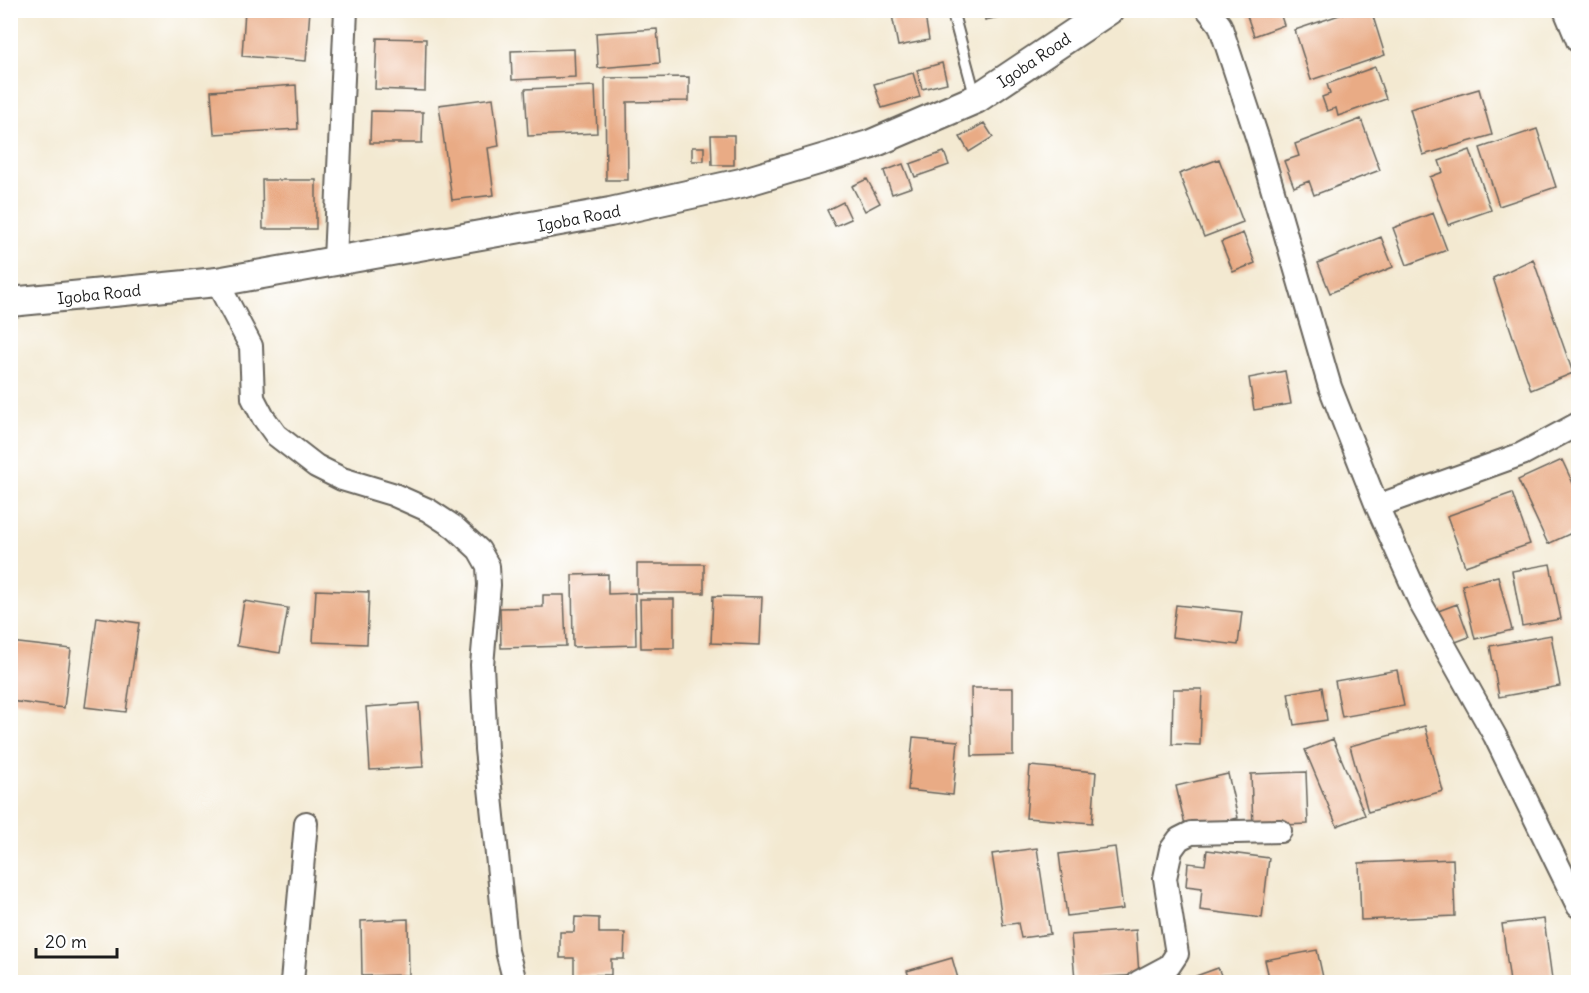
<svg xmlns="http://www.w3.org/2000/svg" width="1589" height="993" viewBox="0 0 1589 993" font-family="Delius,sans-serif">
	<rect width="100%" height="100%" fill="#fff"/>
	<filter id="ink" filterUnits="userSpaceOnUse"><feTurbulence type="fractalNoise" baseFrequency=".0167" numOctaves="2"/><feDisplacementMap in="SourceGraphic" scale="12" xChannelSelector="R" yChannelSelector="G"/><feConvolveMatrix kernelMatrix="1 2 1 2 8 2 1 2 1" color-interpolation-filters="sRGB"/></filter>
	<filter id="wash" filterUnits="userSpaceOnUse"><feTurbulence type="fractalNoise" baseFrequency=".008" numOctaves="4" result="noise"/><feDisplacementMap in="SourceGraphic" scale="24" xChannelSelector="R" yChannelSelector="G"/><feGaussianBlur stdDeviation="1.35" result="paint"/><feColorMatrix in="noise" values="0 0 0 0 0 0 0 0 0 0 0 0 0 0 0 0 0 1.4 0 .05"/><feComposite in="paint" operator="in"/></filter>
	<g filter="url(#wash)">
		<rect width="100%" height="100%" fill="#f3e9d1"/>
		<g id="blocks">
			<path fill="#e9ab85" d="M245,10H310L306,61L242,56Z
				M891,10H924L929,40L898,46Z
				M983,10H1026V11L985,20Z
				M1245,10H1279L1284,25L1254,36Z
				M1354,10H1371L1385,55L1311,80L1295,30Z
				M657,29L660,63L598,68L596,33Z
				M377,38L426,39L425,91L375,89Z
				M574,49L575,77L512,80L511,51Z
				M942,63L947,83L922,89L917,70Z
				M1375,67L1386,99L1338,116L1336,108L1327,111L1322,97L1330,94L1327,84Z
				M913,73L920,97L882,108L874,84Z
				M689,77V101L627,102L628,180H606L605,78Z
				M296,85L298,129L214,134L211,91Z
				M595,86L597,133L528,136L525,89Z
				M1479,89L1492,135L1423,155L1410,109Z
				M493,98L499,146L488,148L494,195L452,200L439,105Z
				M371,111L423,112L422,143H370Z
				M1361,119L1380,170L1314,195L1309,181L1294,187L1284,161L1299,156L1295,144Z
				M984,123L993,137L969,152L960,137Z
				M1537,129L1556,187L1499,206L1480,148Z
				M711,135H734V165H712Z
				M692,147H704V161H692Z
				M1470,150L1491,210L1448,225L1430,177L1443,172L1439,161Z
				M944,152L949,165L915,177L910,164Z
				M1219,159L1243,222L1204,237L1179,174Z
				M903,164L912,187L892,194L884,171Z
				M867,179L880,203L865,211L852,186Z
				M262,180H316V229H263Z
				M843,202L851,219L835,226L827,210Z
				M1433,213L1447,250L1407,265L1393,228Z
				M1243,233L1255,263L1233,272L1221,242Z
				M1381,237L1393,267L1330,293L1318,263Z
				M1533,259L1573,373L1531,390L1493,278Z
				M1285,371L1291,404L1254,410L1249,378Z
				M1562,460L1578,494V530L1548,544L1518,480Z
				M1512,493L1530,544L1465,566L1447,516Z
				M637,564H704V593H637Z
				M1550,564L1561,619L1522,626L1512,571Z
				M608,574V594L635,593L636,645L573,647L572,575Z
				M1498,576L1512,630L1475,639L1462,585Z
				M316,590L369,592L367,644L313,642Z
				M543,595H564L566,646L501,648L500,608L543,607Z
				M713,596L762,597L760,645L711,643Z
				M640,599H674V648H641Z
				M244,601L288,608L280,653L237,646Z
				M1457,604L1469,637L1445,646L1433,613Z
				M1176,605L1242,612L1238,645L1172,637Z
				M97,617L139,623L126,712L85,707Z
				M1551,635L1560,686L1499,697L1490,646Z
				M10,642L71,649L64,708L10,701Z
				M1397,670L1404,706L1342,717L1335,681Z
				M1322,687L1327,720L1294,725L1288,693Z
				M971,688H1013V755L972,756Z
				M1173,689H1202L1200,745L1172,744Z
				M419,703L423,767L370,770L366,707Z
				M1574,714H1578V732H1577Z
				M1425,726L1443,791L1368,812L1350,746Z
				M913,737L958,741L953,795L908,790Z
				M1333,739L1365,815L1337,826L1305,750Z
				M1030,766L1096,772L1092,823L1026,818Z
				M1306,772L1308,824L1253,826L1251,774Z
				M1228,774L1238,818L1186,829L1176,786Z
				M1115,847L1123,909L1067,916L1059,854Z
				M1037,848L1050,934L1021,938L1018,923L1003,925L992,854Z
				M1207,850L1269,858L1262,918L1200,910L1202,888L1186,886L1188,863L1205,865Z
				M1453,859L1455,916L1361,920L1359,863Z
				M575,917L599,918V933H625L624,959H611V975H574V958H560V932H574Z
				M408,919L409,975L362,976L361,921Z
				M1544,919L1552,979L1510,982L1502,924Z
				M1136,930L1139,975L1075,979L1071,935Z
				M1317,950L1324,982H1270L1265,960Z
				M952,958L959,982H911L907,971Z
				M1218,968L1224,982H1198L1196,976Z
				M468,978H497V982H468Z"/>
		</g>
	</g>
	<g filter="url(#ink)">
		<use href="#blocks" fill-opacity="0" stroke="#67645b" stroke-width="1.5"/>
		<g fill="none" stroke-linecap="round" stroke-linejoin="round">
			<g stroke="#67645b" stroke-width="14">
				<path id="service" d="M952,10L976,99"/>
			</g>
			<g stroke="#67645b" stroke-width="26">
				<path id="minor" d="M1208,10L1220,25L1259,143L1330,387L1377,506L1421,604L1495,736L1578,906
					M1565,10L1578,41
					M335,260L346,10
					M217,282L251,346L253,398L263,417L276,435L316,466L342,479L392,494L428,510L454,527L479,550L488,566L489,585L482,665L486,749L507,951L515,982
					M1377,506L1522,454L1578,424
					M292,982L306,823
					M1139,982L1169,966L1177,954L1165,878L1171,850L1179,839L1191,833L1280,831"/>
			</g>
			<g stroke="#67645b" stroke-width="32">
				<path id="tertiary" d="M10,302L217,282L610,212L741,183L869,145L976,99L1109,10"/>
			</g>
			<use href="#service" stroke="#fff" stroke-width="10"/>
			<use href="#minor" stroke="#fff" stroke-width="22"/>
			<use href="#tertiary" stroke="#fff" stroke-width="28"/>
		</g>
	</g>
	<g text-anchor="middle" stroke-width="4.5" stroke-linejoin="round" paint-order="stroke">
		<g font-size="16" fill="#1c1c1c" stroke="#fff">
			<text transform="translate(1034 60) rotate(-34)" y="6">Igoba Road</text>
			<text transform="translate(579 218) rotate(-11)" y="6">Igoba Road</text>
			<text transform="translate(99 294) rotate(-6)" y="6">Igoba Road</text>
		</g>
	</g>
	<rect width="1589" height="993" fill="none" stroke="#fff" stroke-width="36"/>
	<path d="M36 948v9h81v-9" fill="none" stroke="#1c1c1c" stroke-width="3"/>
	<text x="45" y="948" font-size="18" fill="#1c1c1c" stroke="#ffffff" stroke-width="4.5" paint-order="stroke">20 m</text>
</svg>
